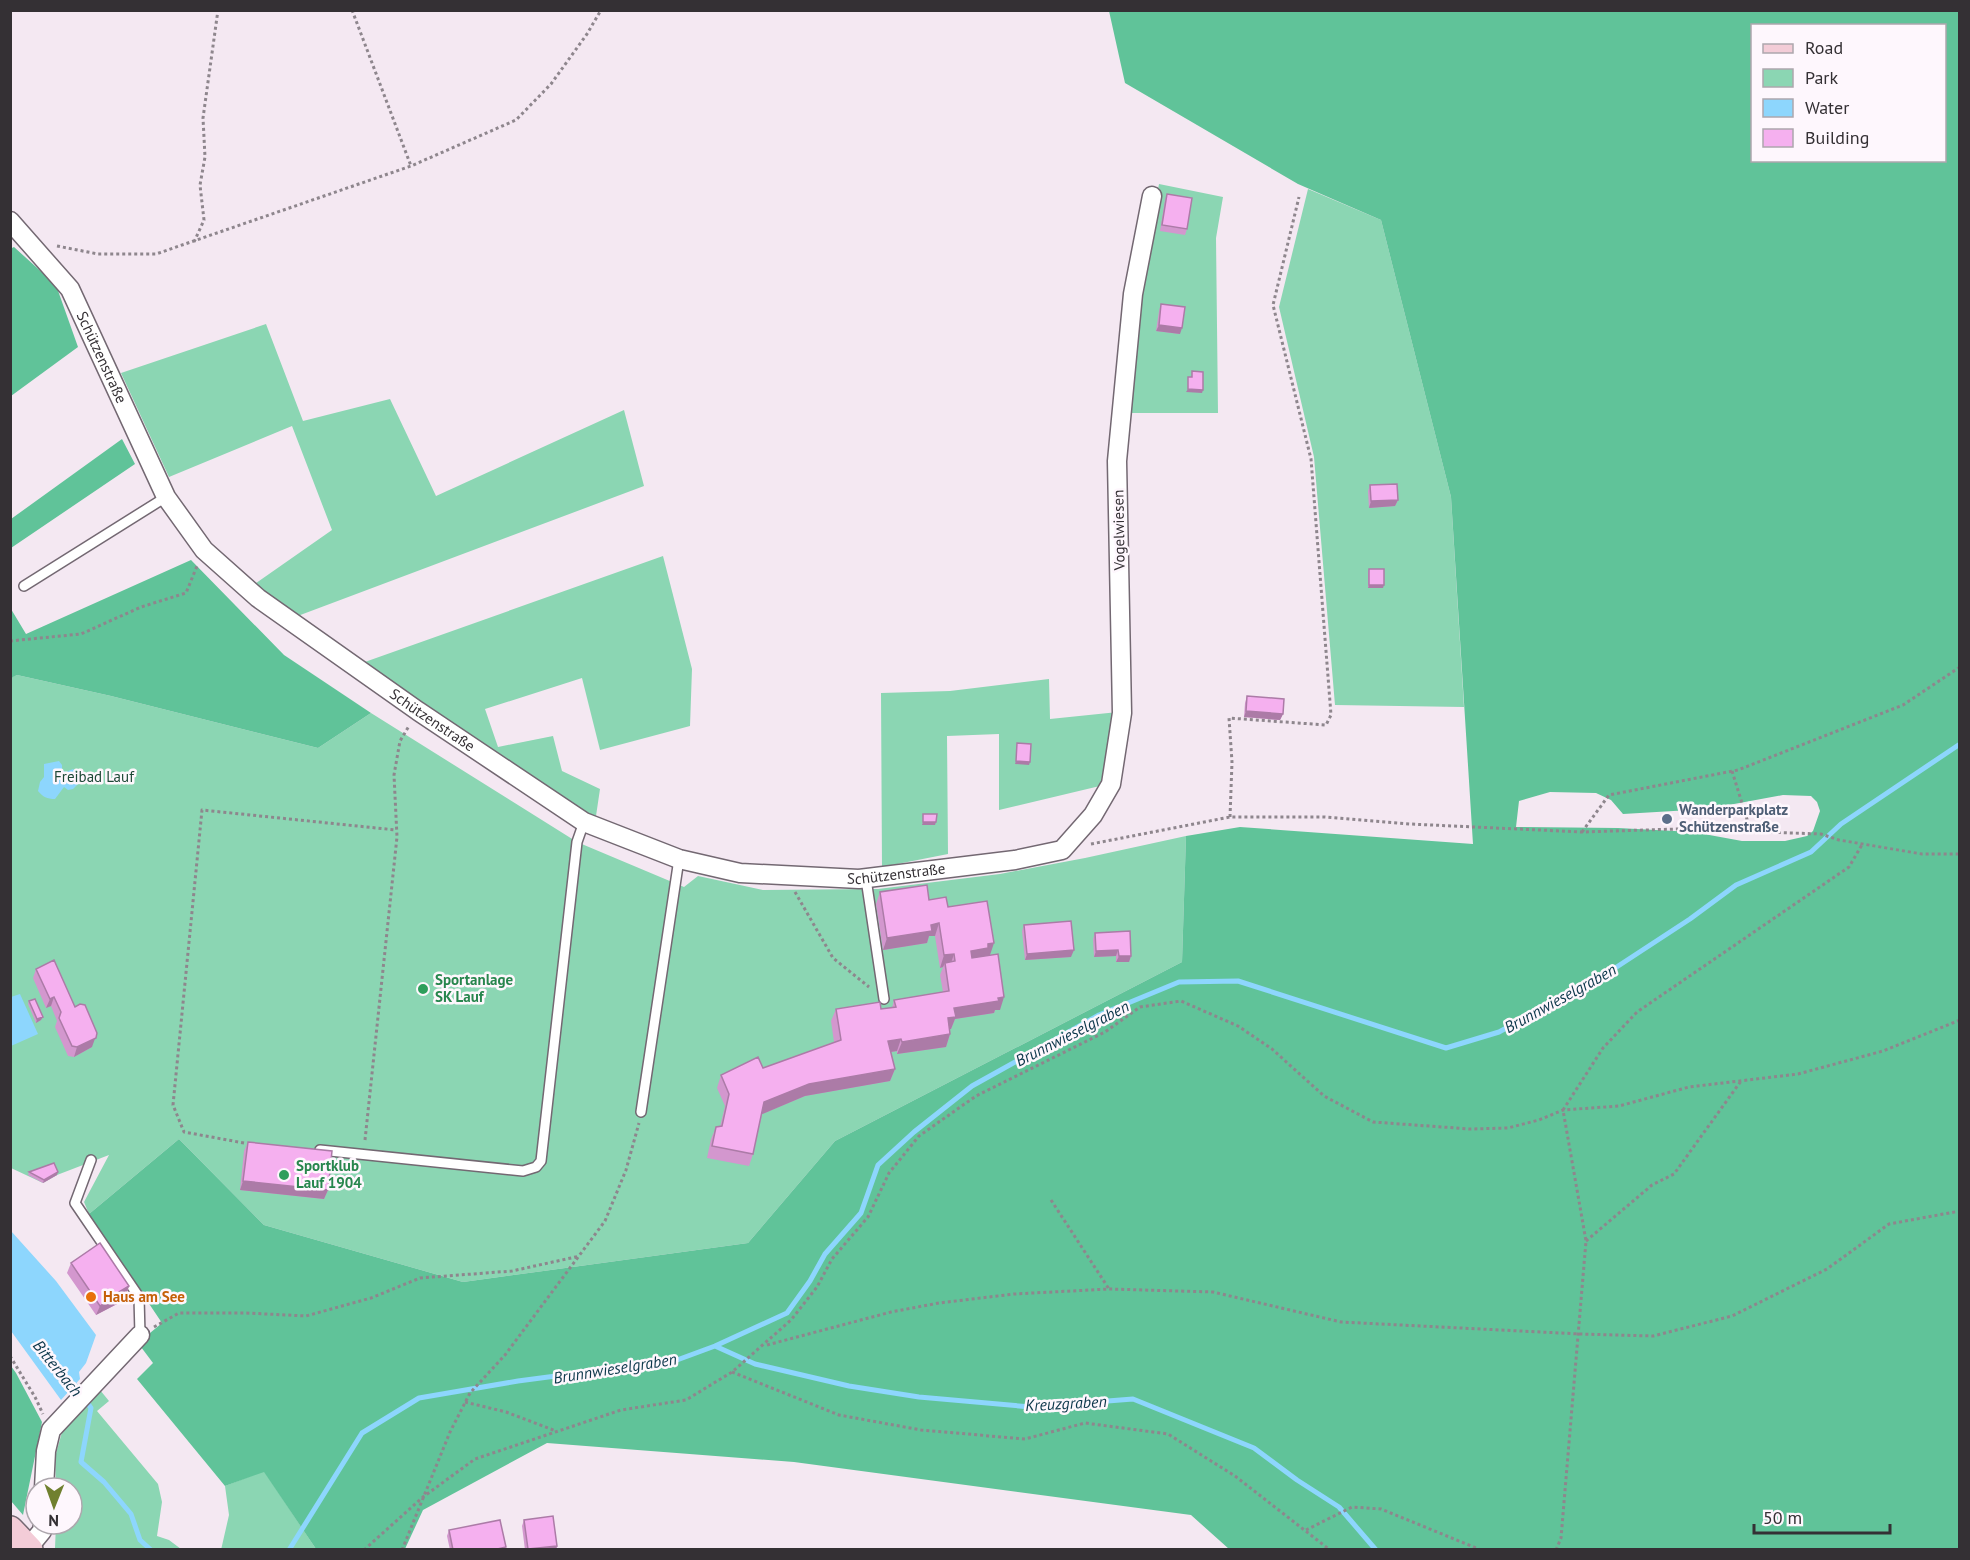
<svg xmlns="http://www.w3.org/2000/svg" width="1970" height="1560" viewBox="0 0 1970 1560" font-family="'PT Sans',sans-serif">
	<rect width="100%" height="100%" fill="#f4e8f2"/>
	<path fill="#8bd6b3" d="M1159,184L1223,197L1216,238L1218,413H1129L1138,296Z
		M1308,189L1381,220L1451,497L1464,707L1335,705L1314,457L1279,307Z
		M266,324L303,421L390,399L436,496L624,410L644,486L295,617L252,586L332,530L292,426L169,477L121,373Z
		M663,556L692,669L690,726L600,750L582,678L485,709L498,747L553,736L562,771L600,789L596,816L583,812L362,663Z
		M17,675L111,696L318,748L371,713L577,842L684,887L698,876L763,890L878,889L1000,874L1085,858L1186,836L1182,962L835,1141L748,1243L463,1282L264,1225L179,1139L89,1214L84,1202L109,1155L57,1175L43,1183L11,1168L10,678Z
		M1049,679L1050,719L1118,712L1104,785L999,810V734L947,736L948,854L882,867L881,693L950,691Z
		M100,1390L109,1401L97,1411L158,1484L162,1502L157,1536L169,1540L181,1549L55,1548L56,1524H72V1488H56L55,1457L64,1425Z
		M264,1471L316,1549L221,1550L229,1515L225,1486Z"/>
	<path fill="#60c399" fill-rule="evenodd" d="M1109,11H1959V1549H1229L1191,1515L794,1462L547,1443L423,1510L405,1549H316L264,1472L225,1486L137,1379L153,1363L138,1343L162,1323L89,1214L179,1139L264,1225L463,1282L748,1243L835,1141L1182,962L1186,836L1240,827L1473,844L1451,497L1381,220L1298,184L1125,83ZM1752,26H1944V160H1752ZM1550,792L1596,793L1611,800L1623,814L1707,809L1783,795L1811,796L1817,802L1820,811L1813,831L1807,836L1785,841H1742L1693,832L1618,828L1516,827L1519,801Z
		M14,247L56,285L78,347L11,396L10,249Z
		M122,439L135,464L11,548V519Z
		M191,560L284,655L371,713L318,748L111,696L17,675L11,678V609L26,634Z
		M11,1366L16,1373L42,1422L23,1515L11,1501Z"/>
	<path fill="#8dd6fd" d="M59,761L62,765V770L66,772L73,769L75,771L78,784L73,789L68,790L64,787L55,799C47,799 43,797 38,791L40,782L44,777V764Z
		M20,994L38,1034L11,1046V997Z
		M11,1231L56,1281L96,1335L86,1363L79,1372L80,1379L61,1400L11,1331Z"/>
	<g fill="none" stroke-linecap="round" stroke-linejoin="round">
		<path stroke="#8dd6fd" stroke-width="5" d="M715,1346L755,1364L849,1386L919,1397L1031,1407L1133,1399L1254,1448L1297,1480L1339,1507L1376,1550
			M72,1381L91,1408L81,1462L104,1482L131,1514L140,1540L151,1550
			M289,1550L362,1433L419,1398L518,1381L677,1360L715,1346L787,1313L810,1281L825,1254L861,1213L878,1165L914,1132L972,1086L1099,1015L1179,982L1238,981L1446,1048L1499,1032L1609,972L1690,919L1736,885L1811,852L1841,824L1960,744"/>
		<g stroke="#736872" stroke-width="12">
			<path id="service" d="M24,586L166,497
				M866,879L884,999
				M641,1112L679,859
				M320,1150L523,1171L536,1167L541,1161L577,842L584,822
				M91,1160L75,1203L139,1297L140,1335"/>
		</g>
		<g stroke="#736872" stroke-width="21">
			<g id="minor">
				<path id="s1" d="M10,221L70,289L166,497L204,550L258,598L418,711L584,822L679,859L740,873L859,879L1015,860L1062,850L1093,815L1111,784L1122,713L1117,461L1133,294L1152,196"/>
				<path d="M44,1488L46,1451L51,1430L140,1335"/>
				<path d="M28,1548L42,1531L43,1524"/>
			</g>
		</g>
		<g stroke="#736872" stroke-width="30">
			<path id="secondary" d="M10,1530L29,1550"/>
		</g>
		<path stroke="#8e868d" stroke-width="3" stroke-dasharray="3 3" stroke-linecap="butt" d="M352,10L411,166
			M194,242L204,220L200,185L205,157L203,118L218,10
			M57,246L98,254H156L411,166L516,120L551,84L587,34L601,10
			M10,641L81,634L141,607L186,593L197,566
			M1732,771L1751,832
			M1230,817L1232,762L1229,718L1326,725L1331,715L1311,459L1273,305L1299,197
			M1582,832L1609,795L1738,770L1903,705L1960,667
			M1091,844L1230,817H1325L1410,824L1582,832L1677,829L1821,834L1839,840L1922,854H1960
			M795,892L833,958L869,987
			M365,1140L397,837L394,775L400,741L409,726
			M244,1143L184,1132L173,1105L202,810L396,830
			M1051,1200L1109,1289
			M1586,1241L1652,1185L1674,1174L1741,1081
			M154,1327L179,1313H246L306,1316L371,1298L420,1278L512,1271L580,1256
			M767,1345L891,1312L939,1303L1014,1294L1109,1289L1213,1292L1341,1322L1580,1334L1653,1336L1732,1316L1827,1269L1889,1224L1960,1211
			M10,1356L35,1397L43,1414
			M732,1372L839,1415L921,1430L1025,1439L1085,1423L1168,1434L1235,1476L1330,1550
			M465,1402L506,1412L556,1431
			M1306,1530L1352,1507L1381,1509L1481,1550
			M364,1550L423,1497L475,1459L621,1410L686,1400L732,1372L791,1320L817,1287L832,1259L868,1217L889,1173L919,1136L976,1096L1105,1032L1140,1007L1181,1001L1238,1026L1272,1049L1324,1096L1373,1122L1470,1129L1508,1128L1539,1120L1563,1110L1619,1106L1689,1087L1798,1074L1883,1051L1960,1020
			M402,1550L450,1432L470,1393L505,1355L605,1221L626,1170L639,1123
			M1556,1550L1561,1538L1586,1241L1563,1110L1603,1048L1637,1012L1849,867L1863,843"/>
		<use href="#service" stroke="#fff" stroke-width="9"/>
		<use href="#minor" stroke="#fff" stroke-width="18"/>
		<use href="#secondary" stroke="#f3ccd7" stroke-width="27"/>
	</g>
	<path fill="#d397ce" d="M1167,194L1187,229L1185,235L1160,231L1165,200Z
		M1161,304L1180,334L1156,331L1159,311Z
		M1370,485L1398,500L1395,506L1369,508L1368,491Z
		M1369,569L1383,588H1368V572Z
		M1247,696L1283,714L1280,720L1244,717L1245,703Z
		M880,892L929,900L948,907L990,955L985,956L1000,1010H995L994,1013L955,1019L951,1029H950V1034L946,1047L897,1054V1051L891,1052L895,1069L890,1081L805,1096L762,1114L753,1154L749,1166L707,1158L711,1139L716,1127H720L725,1106L717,1088L721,1075L763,1068L834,1042L831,1021L836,1009H881L892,1008L894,1000L943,992L940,975L943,967L940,968L935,936H929L927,943L883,950L876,904Z
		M1024,925L1071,957L1025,960L1022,931Z
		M1095,933L1131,956L1129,962H1116V956L1094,957L1093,939Z
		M36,969L92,1047L74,1057L68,1056L55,1027L57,1021L51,1006L46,1008L33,978Z
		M29,1001L43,1017L41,1020L36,1023L28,1004Z
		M248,1142L328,1190L324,1199L240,1190L244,1151Z
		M29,1172L57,1175L43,1183L28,1175Z
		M71,1263L129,1286L126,1295L119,1300L117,1304L96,1315L67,1273Z
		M524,1520L557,1546L556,1550H525L522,1526Z
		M449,1530L506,1547L505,1550H450L447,1536Z"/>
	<path fill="#ac7ba7" d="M1159,325L1182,328L1180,334L1156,331Z
		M1188,389L1203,390L1202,393L1186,392Z
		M1398,500L1395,506L1369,508L1371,501Z
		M1369,585H1384L1383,588H1368Z
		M1246,711L1283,714L1280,720L1244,717Z
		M1016,761L1030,762L1029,765L1015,764Z
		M923,822H936L935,825H922Z
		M939,923L935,936H929L927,943L883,950L887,938L931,925Z
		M994,943L990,955L985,956L984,960L966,963L971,951L988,944Z
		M1074,950L1071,957L1025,960L1027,954Z
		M1118,950L1116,956L1094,957L1096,951Z
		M954,954L950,966L945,963L943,967L940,968L944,955Z
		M1119,956H1131L1129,962H1116Z
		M54,997L51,1006L46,1008L50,999Z
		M1004,997L1000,1010H995L994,1013L955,1019L951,1029L943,1030L948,1018L954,1008Z
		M43,1017L41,1020L36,1023L37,1019Z
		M97,1033L92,1047L74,1057L77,1047Z
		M950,1034L946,1047L897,1054L902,1042Z
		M901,1039L897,1051L884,1053L888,1041Z
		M895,1069L890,1081L805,1096L760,1115L764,1102L809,1084Z
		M58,1172L57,1175L43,1183L44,1180Z
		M243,1181L328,1190L324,1199L240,1190Z
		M129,1286L126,1295L119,1300L117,1304L96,1315L100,1306Z
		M557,1546L556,1550H528Z"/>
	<path fill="#f5b0ef" stroke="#ac7ba7" stroke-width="1.5" d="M1167,194L1192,198L1187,229L1162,225Z
		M1161,304L1185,307L1182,328L1159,325Z
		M1192,371L1203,372V390L1188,389V377H1192Z
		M1397,484L1398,500L1371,501L1370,485Z
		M1369,569H1384V585H1369Z
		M1247,696L1284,699L1283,714L1246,711Z
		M1017,743L1031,744L1030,762L1016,761Z
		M923,814H937L936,822H923Z
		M927,885L929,900L946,897L948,907L987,901L994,943L988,944V948L971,951L972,958L998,954L1004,997L998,998L999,1001L954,1008L956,1017L948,1018L950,1034L902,1042L901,1039L888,1041L895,1069L809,1084L764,1102L753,1154L712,1146L716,1127L722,1126L729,1094L721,1075L758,1057L763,1068L841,1040L836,1009L880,1002L881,1009L896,1007L894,1000L949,991L945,963L955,961L954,954L944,955L939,923L931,925L932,931L887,938L880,892Z
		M1071,921L1074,950L1027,954L1024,925Z
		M1130,931L1131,956H1119L1118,950L1096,951L1095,933Z
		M54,960L75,1007L80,1004L85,1005L97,1033L96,1038L77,1047L72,1046L59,1018L61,1012L54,997L50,999L36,969Z
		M35,999L43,1017L37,1019L29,1001Z
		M248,1142L332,1151L328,1190L243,1181Z
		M54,1163L58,1172L44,1180L29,1172Z
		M100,1243L129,1286L119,1292L121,1294L100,1306L71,1263Z
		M553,1516L557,1546L528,1549L524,1520Z
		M500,1520L506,1547L493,1550H453L449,1530Z"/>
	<circle fill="#5c6f8a" stroke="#fef7fd" stroke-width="2" cx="1667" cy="819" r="6"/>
	<g fill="#2e9e5b" stroke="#fef7fd" stroke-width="2">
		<circle cx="423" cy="989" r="6"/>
		<circle cx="284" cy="1175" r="6"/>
	</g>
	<circle fill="#e8710a" stroke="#fef7fd" stroke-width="2" cx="91" cy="1297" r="6"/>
	<g text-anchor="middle" stroke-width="5" stroke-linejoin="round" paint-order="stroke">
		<g font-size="15" fill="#343034" stroke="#fef7fd">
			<text dy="5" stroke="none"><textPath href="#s1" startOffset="166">Schützenstraße</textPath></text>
			<text transform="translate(1119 530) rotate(-91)" y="5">Vogelwiesen</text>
			<text dy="5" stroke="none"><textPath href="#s1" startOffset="670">Schützenstraße</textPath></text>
			<text dy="5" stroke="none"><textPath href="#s1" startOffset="1174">Schützenstraße</textPath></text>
		</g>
		<g font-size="15" fill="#1d4836" stroke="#fef7fd">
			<text x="94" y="782">Freibad Lauf</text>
		</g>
		<g font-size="15" font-weight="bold" fill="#4e5e75" stroke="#fef7fd" text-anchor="start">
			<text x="1679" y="815">Wanderparkplatz<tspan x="1679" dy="17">Schützenstraße</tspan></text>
		</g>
		<g font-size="15" font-weight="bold" fill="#27864d" stroke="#fef7fd" text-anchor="start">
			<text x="435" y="985">Sportanlage<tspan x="435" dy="17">SK Lauf</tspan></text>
			<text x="296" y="1171">Sportklub<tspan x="296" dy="17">Lauf 1904</tspan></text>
		</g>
		<g font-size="15" font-weight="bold" fill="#c56008" stroke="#fef7fd" text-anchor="start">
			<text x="103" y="1302">Haus am See</text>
		</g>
		<g font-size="16" font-style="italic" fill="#0b364a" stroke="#fef7fd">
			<text transform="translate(1560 998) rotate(-29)" y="6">Brunnwieselgraben</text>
			<text transform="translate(1072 1033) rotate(-27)" y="6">Brunnwieselgraben</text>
			<text transform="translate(58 1368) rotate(51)" y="6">Bitterbach</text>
			<text transform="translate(615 1368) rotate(-9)" y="6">Brunnwieselgraben</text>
			<text transform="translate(1066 1403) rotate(-3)" y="6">Kreuzgraben</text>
		</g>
	</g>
	<rect width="1970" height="1560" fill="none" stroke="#343034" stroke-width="24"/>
	<rect x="1751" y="24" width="195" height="138" fill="#fef7fd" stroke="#ada7ad" stroke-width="1.5"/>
	<rect x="1763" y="44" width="30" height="9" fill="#f3ccd7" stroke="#ada7ad" stroke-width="1.5"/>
	<text x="1805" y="54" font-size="18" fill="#343034">Road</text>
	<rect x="1763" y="69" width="30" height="18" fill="#8bd6b3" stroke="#ada7ad" stroke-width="1.5"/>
	<text x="1805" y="84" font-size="18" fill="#343034">Park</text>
	<rect x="1763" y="99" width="30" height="18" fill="#8dd6fd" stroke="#ada7ad" stroke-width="1.5"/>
	<text x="1805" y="114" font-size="18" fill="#343034">Water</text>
	<rect x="1763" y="129" width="30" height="18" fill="#f5b0ef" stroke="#ada7ad" stroke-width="1.5"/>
	<text x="1805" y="144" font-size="18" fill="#343034">Building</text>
	<g transform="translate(54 1506) rotate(181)"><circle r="28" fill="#fef7fd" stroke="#ada7ad" stroke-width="1.5"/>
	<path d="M0-4.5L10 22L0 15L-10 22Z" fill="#70802f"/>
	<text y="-9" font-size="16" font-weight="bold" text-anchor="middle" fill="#343034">N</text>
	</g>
	<path d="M1754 1524v9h136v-9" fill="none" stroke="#343034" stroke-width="3"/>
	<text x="1763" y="1524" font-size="18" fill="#343034" stroke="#fef7fd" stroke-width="4.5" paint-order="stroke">50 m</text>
</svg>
